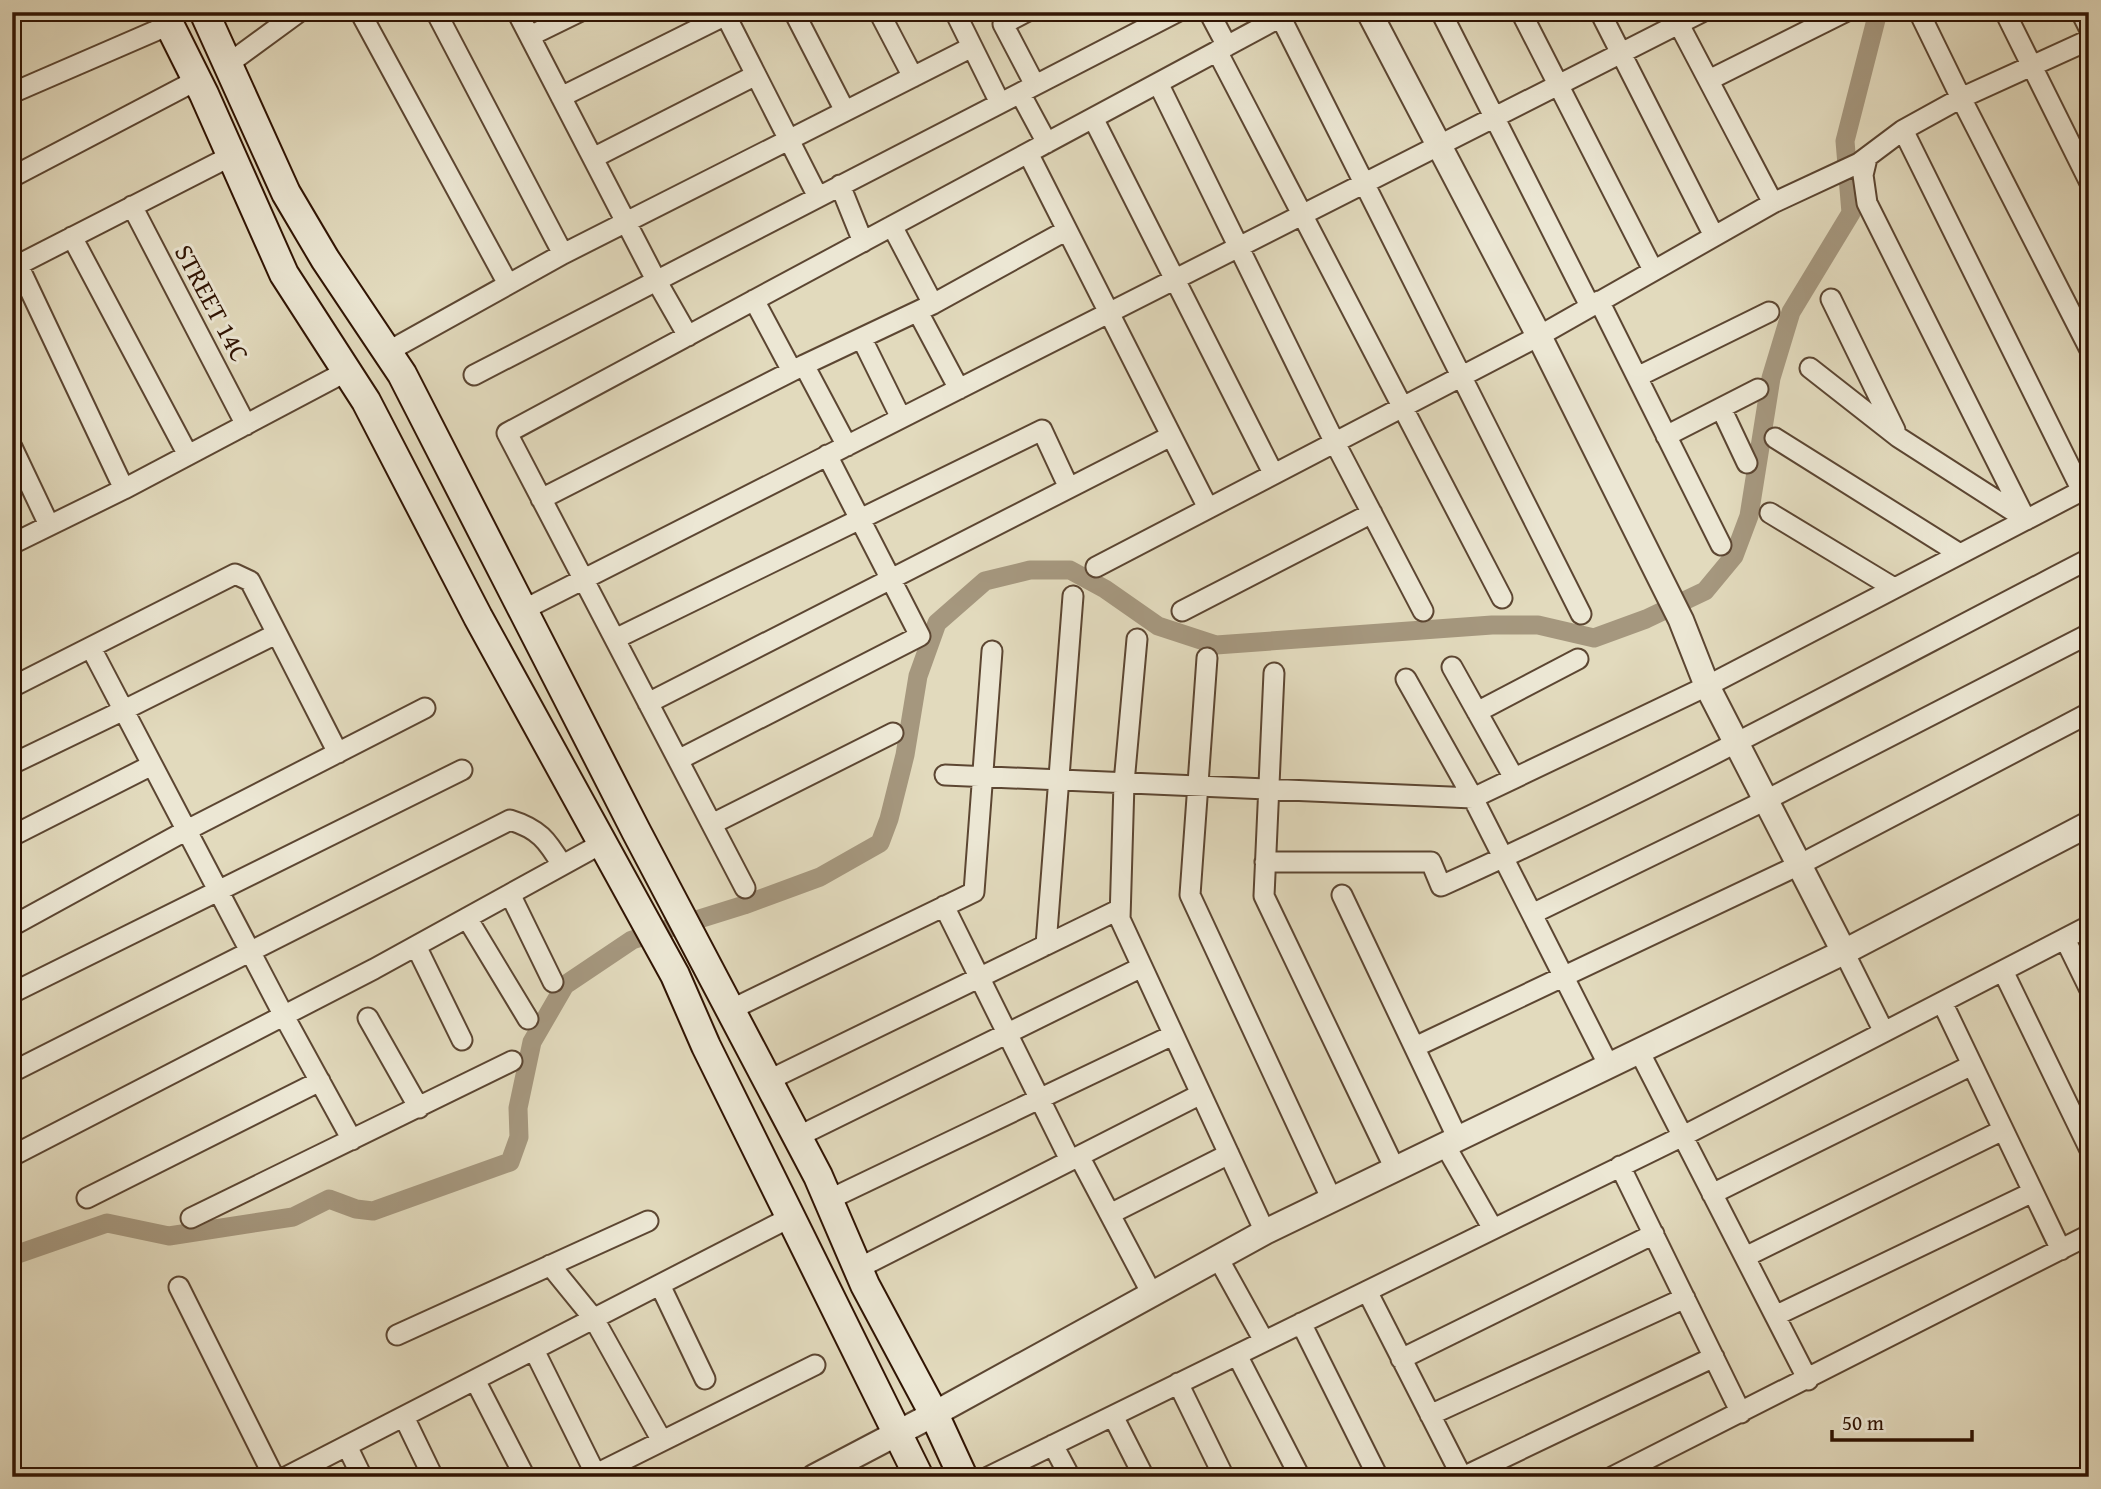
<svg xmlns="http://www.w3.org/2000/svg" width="2101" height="1489" viewBox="0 0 2101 1489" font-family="'Gentium Book Plus',serif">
	<rect width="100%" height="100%" fill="#e2dabd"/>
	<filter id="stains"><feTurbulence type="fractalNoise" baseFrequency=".00286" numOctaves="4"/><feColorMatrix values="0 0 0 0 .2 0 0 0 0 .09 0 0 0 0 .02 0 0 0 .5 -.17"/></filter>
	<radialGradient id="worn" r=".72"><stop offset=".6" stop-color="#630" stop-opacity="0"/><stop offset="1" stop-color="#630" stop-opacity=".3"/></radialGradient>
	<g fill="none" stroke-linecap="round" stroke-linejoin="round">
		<path stroke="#a5977e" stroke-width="19" d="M12,1256L107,1223L169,1236L293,1217L329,1199L356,1209L373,1211L510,1162L519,1137L518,1108L532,1042L565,985L632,940L744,905L820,877L880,843L889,819L905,755L918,676L937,623L985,581L1030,570H1070L1105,589L1158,626L1216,645L1492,625H1538L1594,638L1646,619L1705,591L1734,556L1749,516L1771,378L1791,312L1851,213L1845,141L1878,12"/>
		<g stroke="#5c4632" stroke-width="23">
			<path id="minor" d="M360,12L508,284
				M517,12L656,280L688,336
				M724,12L818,197
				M794,12L845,111
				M879,12L913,77
				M955,12L1000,103
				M1026,12L1003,24L1035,85
				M1209,12L1227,46
				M1441,12L1590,306
				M1521,12L1653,270
				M1600,12L1714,236
				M1919,12L1961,98L2089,348
				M2005,12L2089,181
				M2081,12L2089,28
				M1673,13L1773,203
				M1281,18L1581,614
				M530,36L579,12
				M1217,51L1502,598
				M228,64L299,12
				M1709,80L1845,12
				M1158,83L1334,441L1423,611
				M12,93L169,25
				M1020,93L1047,143
				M561,97L726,15
				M1093,118L1273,473
				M1903,130L2082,491
				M1028,153L1208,508
				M593,158L756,75
				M1867,158L1863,175L1867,203L2026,520
				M12,177L197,80
				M840,185L863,242
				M132,206L246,425
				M892,226L933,304
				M72,237L188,455
				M563,254L972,47
				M18,265L124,489
				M12,268L231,156
				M1831,299L1895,430
				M754,300L792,371
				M1599,301L1721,545
				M918,312L959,389
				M862,339L901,418
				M387,352L563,254L436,12
				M804,365L847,446
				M1810,368L1898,437L2024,518
				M474,375L1177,12
				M1637,377L1769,312
				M1721,408L1747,463
				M1666,436L1758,389
				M1775,438L1960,554
				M12,447L49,525
				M541,499L804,365L933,304L1067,230
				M1770,513L1894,588
				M12,544L124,489L347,371
				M1096,567L1539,336L1773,203L1859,163L1903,130L1961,98L2089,40
				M523,610L1702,12
				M1182,611L1372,513
				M615,639L1042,430L1069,488
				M1137,639L1124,783L1120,919L1265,1232
				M91,648L284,1016L352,1140
				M1207,658L1190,895L1332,1200
				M1452,667L1514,778
				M1274,673L1264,896L1395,1169
				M1406,679L1473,798L1609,1066
				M12,687L235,574L250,581L338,753
				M648,703L1171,436
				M1477,712L1578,659
				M678,760L920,636L827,455
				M12,764L124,710L276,634
				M945,775L1473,798L1707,686L2089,487
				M712,824L893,733
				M12,836L152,765
				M1265,862H1431L1441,886C1661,787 1874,670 2089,559
				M745,888L507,433L1290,12
				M510,894L553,982
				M1342,895L1458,1139
				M944,906L1070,1160
				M1532,914L1766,800L2089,634
				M467,918L528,1019
				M12,926L187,830L425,708
				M2065,939L2089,988
				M1046,945L1073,596
				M416,946L462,1040
				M1844,952L1884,1032
				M2003,971L2089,1148
				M12,993L462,770
				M1942,1002L2061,1250
				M730,1010L974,892L992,651
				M368,1018L419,1108
				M1415,1047L1799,865L2089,713
				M1639,1051L1808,1380
				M12,1072L510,820C539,829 547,840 562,865
				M767,1081L1120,909
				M797,1137L1142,967
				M1445,1145L1493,1229
				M12,1156L374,969L601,844
				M1079,1156L1152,1294
				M1620,1166L1741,1413
				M1712,1194L1972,1065
				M87,1198L320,1081
				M828,1200L1173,1035
				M1110,1214L1229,1154
				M191,1218L512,1061
				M1745,1257L2003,1130
				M1218,1258L1264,1341
				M550,1265L594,1319L662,1441
				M857,1269L1201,1094
				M660,1285L705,1379
				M179,1287L274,1477
				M1367,1291L1462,1477
				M1775,1316L2033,1192
				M1301,1323L1378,1477
				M397,1335L648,1221
				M534,1350L597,1477
				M1237,1355L1300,1477
				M1401,1359L1654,1234
				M475,1380L525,1477
				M1178,1383L1224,1477
				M1430,1415L1685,1298
				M1113,1416L1144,1477
				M404,1417L433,1477
				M1053,1445L1070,1477
				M347,1446L362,1477
				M286,1477L791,1217
				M590,1477L815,1365
				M988,1477L1683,1136L2089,926
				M1463,1477L1714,1357
				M1612,1477L2089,1235"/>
		</g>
		<g stroke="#5c4632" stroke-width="28">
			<path id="tertiary" d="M1369,12L1539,336L1681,620L1707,686L1844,952
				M814,1477L934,1414L1265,1232L1844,952L2089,824"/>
		</g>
		<g stroke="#301403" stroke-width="32">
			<path id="secondary" d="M163,12L204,94L284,274L366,401L478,617L675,975L706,1046L919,1477
				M204,12L286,193L325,259L402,374L636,831L818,1176L865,1285L934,1414L963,1477"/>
		</g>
		<use href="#minor" stroke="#ece7d4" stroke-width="19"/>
		<use href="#tertiary" stroke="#ece7d4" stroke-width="24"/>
		<use href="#secondary" stroke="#ece7d4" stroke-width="28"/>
	</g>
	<g text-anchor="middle" stroke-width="6" stroke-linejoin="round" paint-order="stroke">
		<g font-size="26" fill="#301403" stroke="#ece7d4">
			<text transform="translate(212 303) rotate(62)" y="9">STREET 14C</text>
		</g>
	</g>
	<rect width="2101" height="1489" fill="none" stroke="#e2dabd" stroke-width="42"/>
	<rect x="14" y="14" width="2073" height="1461" fill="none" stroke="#301403" stroke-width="3.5"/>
	<rect x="21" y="21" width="2059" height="1447" fill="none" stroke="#301403" stroke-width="2"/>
	<path d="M1832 1430v10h140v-10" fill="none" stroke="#301403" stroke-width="3.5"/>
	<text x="1842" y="1430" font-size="21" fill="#301403" stroke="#ece7d4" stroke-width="5" paint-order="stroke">50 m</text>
	<rect width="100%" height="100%" filter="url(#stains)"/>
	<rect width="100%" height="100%" fill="url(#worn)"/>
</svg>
